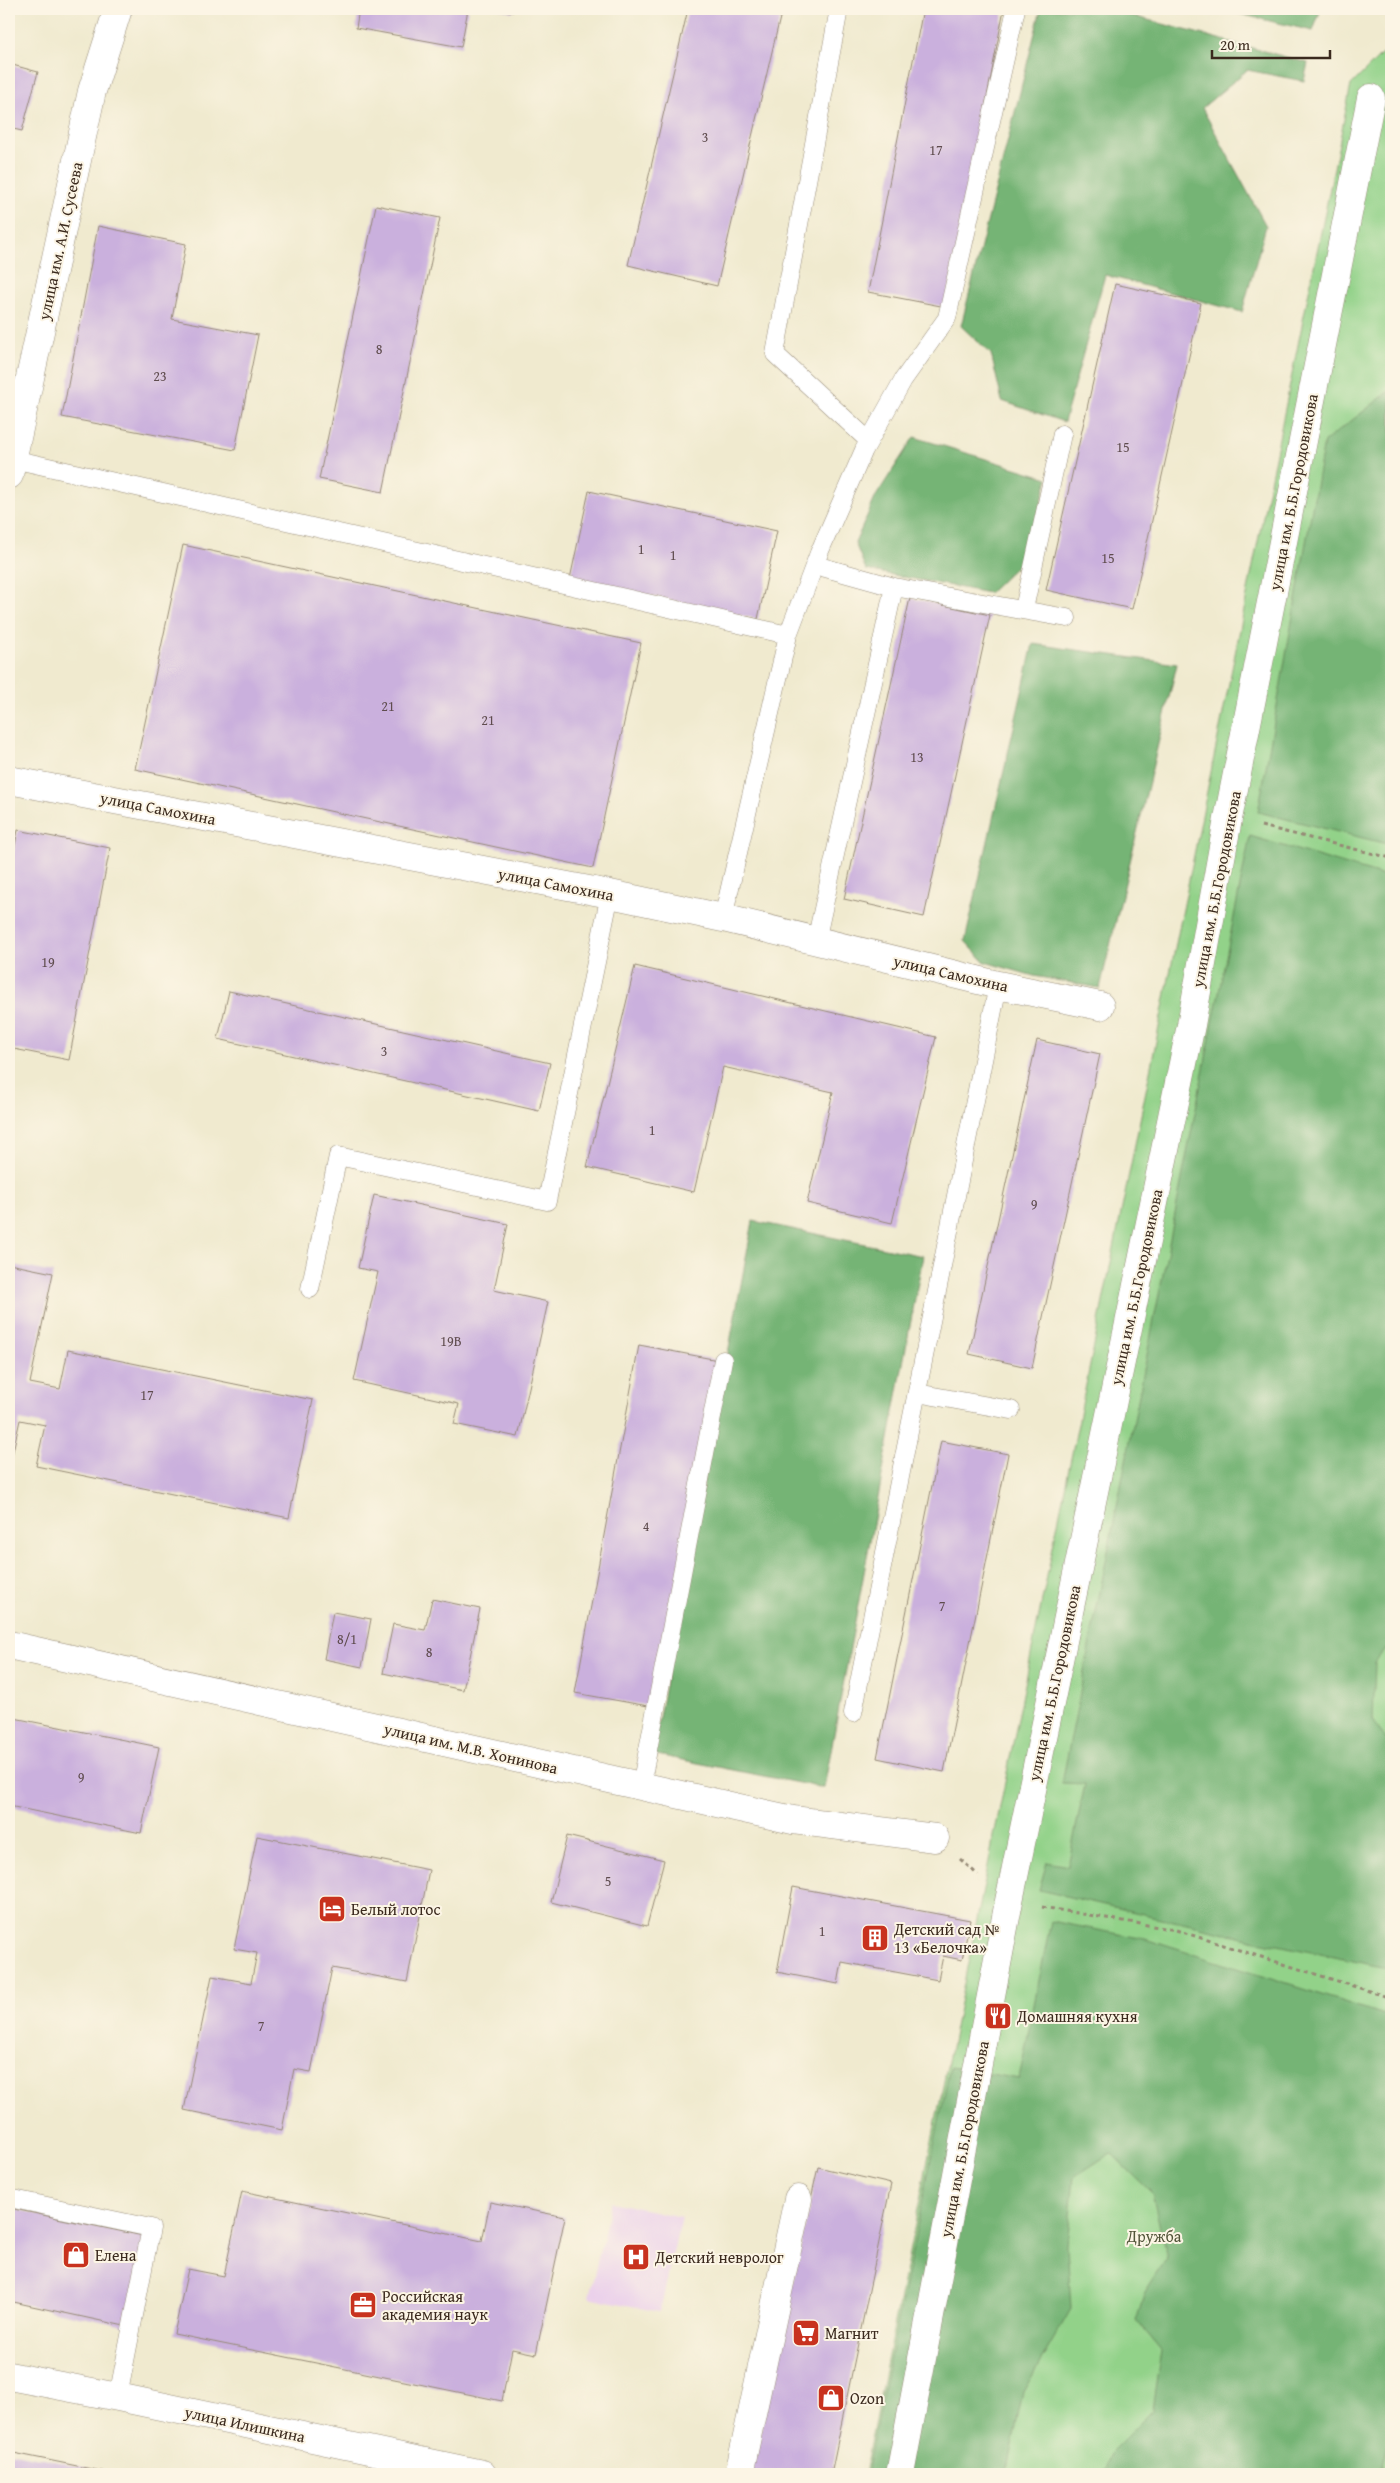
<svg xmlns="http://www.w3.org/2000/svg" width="1400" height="2483" viewBox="0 0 1400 2483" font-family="'Gentium Book Plus',serif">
	<rect width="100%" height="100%" fill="#fcf5e5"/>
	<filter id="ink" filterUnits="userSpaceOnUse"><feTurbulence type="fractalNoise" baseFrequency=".02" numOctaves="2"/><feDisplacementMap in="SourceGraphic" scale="10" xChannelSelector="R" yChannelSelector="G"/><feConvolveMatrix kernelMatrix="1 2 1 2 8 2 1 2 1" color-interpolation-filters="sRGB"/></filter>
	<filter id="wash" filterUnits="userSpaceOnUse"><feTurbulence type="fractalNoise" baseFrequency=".0096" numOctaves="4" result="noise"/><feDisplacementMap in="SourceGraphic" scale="20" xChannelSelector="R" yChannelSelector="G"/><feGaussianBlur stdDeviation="1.12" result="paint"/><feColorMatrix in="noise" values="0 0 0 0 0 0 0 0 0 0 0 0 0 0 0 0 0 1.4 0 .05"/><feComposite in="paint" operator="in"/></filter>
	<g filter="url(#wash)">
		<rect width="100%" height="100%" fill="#f0eacf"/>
		<path fill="#ebd1eb" d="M611,2202L681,2217L660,2312L589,2297Z"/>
		<path fill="#92d289" stroke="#667e54" d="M1391,45V2474H864L1351,85Z"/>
		<path fill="#75b475" stroke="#586f4a" d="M1041,9H1107L1308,63L1304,81L1247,70L1202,108L1266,226L1242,312L1105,275L1064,422L1002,401L991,354L961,326Z
			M1218,9H1321L1313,31Z
			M1391,390V845L1258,812L1324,442Z
			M914,437L1048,478L1027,556L989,593L866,570L855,543L876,496Z
			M1033,644L1177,664L1100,988L1034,976L985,962L965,941Z
			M1250,836L1391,878V1642L1375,1662L1373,1720L1391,1746V1969L1278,1945L1039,1890L1047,1862L1068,1866L1085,1784L1062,1783Z
			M753,1221L923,1256L824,1788L652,1754Z
			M1051,1921L1145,1939L1391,2017V2430L1380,2474H1103L1113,2450L1153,2410L1162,2351L1136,2320L1145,2292L1167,2258L1152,2193L1111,2153L1074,2177L1067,2245L1071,2309L1023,2392L1006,2474H866L950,2067L1019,2079Z"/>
		<g id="blocks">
			<path fill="#cab0dd" d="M359,9H468L461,47L356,28Z
				M499,9H514L513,12Z
				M688,9H782L717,286L628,265Z
				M923,9H1004L946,307L868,292Z
				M9,64L38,72L22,131L9,128Z
				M376,205L440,218L383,492L319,479Z
				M98,226L186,244L172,319L258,335L235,450L62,417Z
				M1115,284L1201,303L1132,609L1046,590Z
				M589,491L777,531L758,619L570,579Z
				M183,545L641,643L593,868L135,769Z
				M910,598L990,615L924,917L844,899Z
				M18,830L110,848L69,1060L9,1048V876Z
				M635,966L936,1037L892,1223L807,1203L833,1092L723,1067L694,1192L587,1167Z
				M229,991L550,1063L539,1111L218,1039Z
				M1037,1040L1100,1054L1032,1368L969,1354Z
				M374,1195L508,1224L494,1290L548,1302L518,1437L454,1424L459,1404L354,1381L378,1272L358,1268Z
				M9,1264L53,1273L30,1383L60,1389L68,1350L313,1400L289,1518L36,1466L45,1425L20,1420L9,1469Z
				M639,1345L718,1360L654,1707L575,1693Z
				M941,1441L1008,1454L944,1772L877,1758Z
				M432,1599L480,1609L463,1690L383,1673L393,1624L425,1630Z
				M333,1612L371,1619L362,1667L324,1659Z
				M9,1717L159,1747L141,1833L9,1806Z
				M257,1836L429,1870L407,1982L332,1968L311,2072L294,2069L282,2130L184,2110L212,1976L251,1983L257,1953L234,1949Z
				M567,1836L664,1860L647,1926L551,1902Z
				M793,1887L970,1920L962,1960L943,1956L938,1980L842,1962L838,1984L777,1972Z
				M818,2167L891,2184L831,2474H751Z
				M242,2191L482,2241L490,2202L565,2217L536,2354L512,2349L502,2401L174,2334L188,2269L224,2276Z
				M9,2208L148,2237L129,2327L9,2301Z
				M9,2452L111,2473V2474H9Z"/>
		</g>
	</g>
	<g filter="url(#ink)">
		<use href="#blocks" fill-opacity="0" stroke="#968a76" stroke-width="1"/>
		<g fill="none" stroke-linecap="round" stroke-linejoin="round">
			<g stroke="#968a76" stroke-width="19">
				<path id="lane" d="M839,9L775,354L869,441
					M13,459L788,635
					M815,565L894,587
					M1024,609L1062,434
					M723,918L788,635L819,553L864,450L903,380L947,318L1016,9
					M816,941L894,587L1067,618
					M310,1289L338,1156L547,1201L610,894
					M917,1393L1011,1410
					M853,1713L998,985
					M641,1786L723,1360
					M9,2198L151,2228L118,2397"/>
			</g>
			<g stroke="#968a76" stroke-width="29">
				<path id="street" d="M9,475L92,91L118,9
					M9,780L610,894L723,918L998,985L1100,1006
					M9,1645L793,1820L935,1838
					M9,2376L118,2397L482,2474
					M739,2474L798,2199
					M900,2474L1009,1901L1191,1025L1228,819L1371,98"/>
			</g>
			<path stroke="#968a76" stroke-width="3" stroke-dasharray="4 4" stroke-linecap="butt" d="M1261,826L1391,858
				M960,1859L978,1875
				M1042,1907L1176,1930L1391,1998"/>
			<use href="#lane" stroke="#fff" stroke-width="18"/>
			<use href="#street" stroke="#fff" stroke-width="28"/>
		</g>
	</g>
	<defs>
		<g id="hotel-square" transform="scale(1.4375)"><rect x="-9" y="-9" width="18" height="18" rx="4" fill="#c8321e" stroke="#fcf5e5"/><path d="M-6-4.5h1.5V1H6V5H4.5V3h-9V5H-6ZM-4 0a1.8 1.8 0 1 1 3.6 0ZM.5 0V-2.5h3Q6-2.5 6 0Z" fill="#fff"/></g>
		<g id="building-square" transform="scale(1.4375)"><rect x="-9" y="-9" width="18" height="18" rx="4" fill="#c8321e" stroke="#fcf5e5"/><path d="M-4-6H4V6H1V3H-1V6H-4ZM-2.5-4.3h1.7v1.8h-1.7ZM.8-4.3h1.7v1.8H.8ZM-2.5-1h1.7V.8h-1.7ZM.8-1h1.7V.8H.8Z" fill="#fff"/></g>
		<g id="restaurant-square" transform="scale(1.4375)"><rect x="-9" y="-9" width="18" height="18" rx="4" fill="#c8321e" stroke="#fcf5e5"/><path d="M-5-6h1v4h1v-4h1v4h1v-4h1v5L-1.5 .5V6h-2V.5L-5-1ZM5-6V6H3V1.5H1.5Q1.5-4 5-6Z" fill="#fff"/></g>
		<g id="shop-square" transform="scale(1.4375)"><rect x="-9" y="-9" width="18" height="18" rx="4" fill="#c8321e" stroke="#fcf5e5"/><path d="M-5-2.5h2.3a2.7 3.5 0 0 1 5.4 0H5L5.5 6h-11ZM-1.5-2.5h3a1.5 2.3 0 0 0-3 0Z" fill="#fff"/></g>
		<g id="hospital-square" transform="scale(1.4375)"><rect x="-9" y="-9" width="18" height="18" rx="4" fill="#c8321e" stroke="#fcf5e5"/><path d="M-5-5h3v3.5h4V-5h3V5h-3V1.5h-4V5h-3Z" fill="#fff"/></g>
		<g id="office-square" transform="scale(1.4375)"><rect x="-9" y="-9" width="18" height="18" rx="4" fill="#c8321e" stroke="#fcf5e5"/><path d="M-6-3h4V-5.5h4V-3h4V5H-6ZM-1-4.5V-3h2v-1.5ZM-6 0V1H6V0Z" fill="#fff"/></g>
		<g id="supermarket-square" transform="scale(1.4375)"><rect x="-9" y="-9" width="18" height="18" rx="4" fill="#c8321e" stroke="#fcf5e5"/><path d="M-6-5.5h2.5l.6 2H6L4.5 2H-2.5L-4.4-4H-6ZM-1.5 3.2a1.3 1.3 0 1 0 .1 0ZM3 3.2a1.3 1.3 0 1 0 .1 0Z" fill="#fff"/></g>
	</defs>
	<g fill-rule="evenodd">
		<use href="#hotel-square" x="332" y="1909"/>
		<use href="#building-square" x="875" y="1938"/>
		<use href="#restaurant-square" x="998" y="2016"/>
		<use href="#shop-square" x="76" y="2255"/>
		<use href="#hospital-square" x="636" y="2257"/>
		<use href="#office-square" x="363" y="2305"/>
		<use href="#supermarket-square" x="806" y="2333"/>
		<use href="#shop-square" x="831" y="2398"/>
	</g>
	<g text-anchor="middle" stroke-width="4" stroke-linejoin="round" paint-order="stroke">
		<g font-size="14" fill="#5f4c4e">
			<text x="705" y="142">3</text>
			<text x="936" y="155">17</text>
			<text x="379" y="354">8</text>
			<text x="160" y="381">23</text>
			<text x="1123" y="452">15</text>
			<text x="641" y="554">1</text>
			<text x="673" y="560">1</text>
			<text x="1108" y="563">15</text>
			<text x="388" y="711">21</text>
			<text x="488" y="725">21</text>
			<text x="917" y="762">13</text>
			<text x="48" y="967">19</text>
			<text x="384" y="1056">3</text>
			<text x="652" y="1135">1</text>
			<text x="1034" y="1209">9</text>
			<text x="451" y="1346">19В</text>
			<text x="147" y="1400">17</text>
			<text x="646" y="1531">4</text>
			<text x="942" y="1611">7</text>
			<text x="347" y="1644">8/1</text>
			<text x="429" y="1657">8</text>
			<text x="81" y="1782">9</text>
			<text x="608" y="1886">5</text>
			<text x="822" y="1936">1</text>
			<text x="261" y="2031">7</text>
		</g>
		<g font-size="16" fill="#3b2a1e" stroke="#fcf5e5">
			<text transform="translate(60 241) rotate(-78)" y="6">улица им. А.И. Сусеева</text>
			<text transform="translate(1293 492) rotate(-79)" y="6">улица им. Б.Б.Городовикова</text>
			<text transform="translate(158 808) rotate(11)" y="6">улица Самохина</text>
			<text transform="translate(556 884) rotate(11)" y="6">улица Самохина</text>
			<text transform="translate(1216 889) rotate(-79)" y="6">улица им. Б.Б.Городовикова</text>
			<text transform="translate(951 973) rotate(13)" y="6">улица Самохина</text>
			<text transform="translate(1136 1287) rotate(-78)" y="6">улица им. Б.Б.Городовикова</text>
			<text transform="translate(1054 1683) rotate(-78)" y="6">улица им. Б.Б.Городовикова</text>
			<text transform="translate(471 1748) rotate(13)" y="6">улица им. М.В. Хонинова</text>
			<text transform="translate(964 2139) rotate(-79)" y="6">улица им. Б.Б.Городовикова</text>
			<text transform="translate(245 2424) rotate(12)" y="6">улица Илишкина</text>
		</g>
		<g font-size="16" fill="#3b2a1e" stroke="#fcf5e5" text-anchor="start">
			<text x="351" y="1915">Белый лотос</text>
			<text x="894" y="1935">Детский сад №<tspan x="894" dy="18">13 «Белочка»</tspan></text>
			<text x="1017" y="2022">Домашняя кухня</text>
			<text x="95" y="2261">Елена</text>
			<text x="655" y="2263">Детский невролог</text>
			<text x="382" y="2302">Российская<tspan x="382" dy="18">академия наук</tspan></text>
			<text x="825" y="2339">Магнит</text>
			<text x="850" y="2404">Ozon</text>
		</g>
		<g font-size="16" fill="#515439" stroke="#fcf5e5">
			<text x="1154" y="2242">Дружба</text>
		</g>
	</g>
	<rect width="1400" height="2483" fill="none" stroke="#fcf5e5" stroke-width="30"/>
	<path d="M1212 50v8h118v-8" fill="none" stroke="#3b2a1e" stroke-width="2.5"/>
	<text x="1220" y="50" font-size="15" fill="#3b2a1e" stroke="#fcf5e5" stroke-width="4" paint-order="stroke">20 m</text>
</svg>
